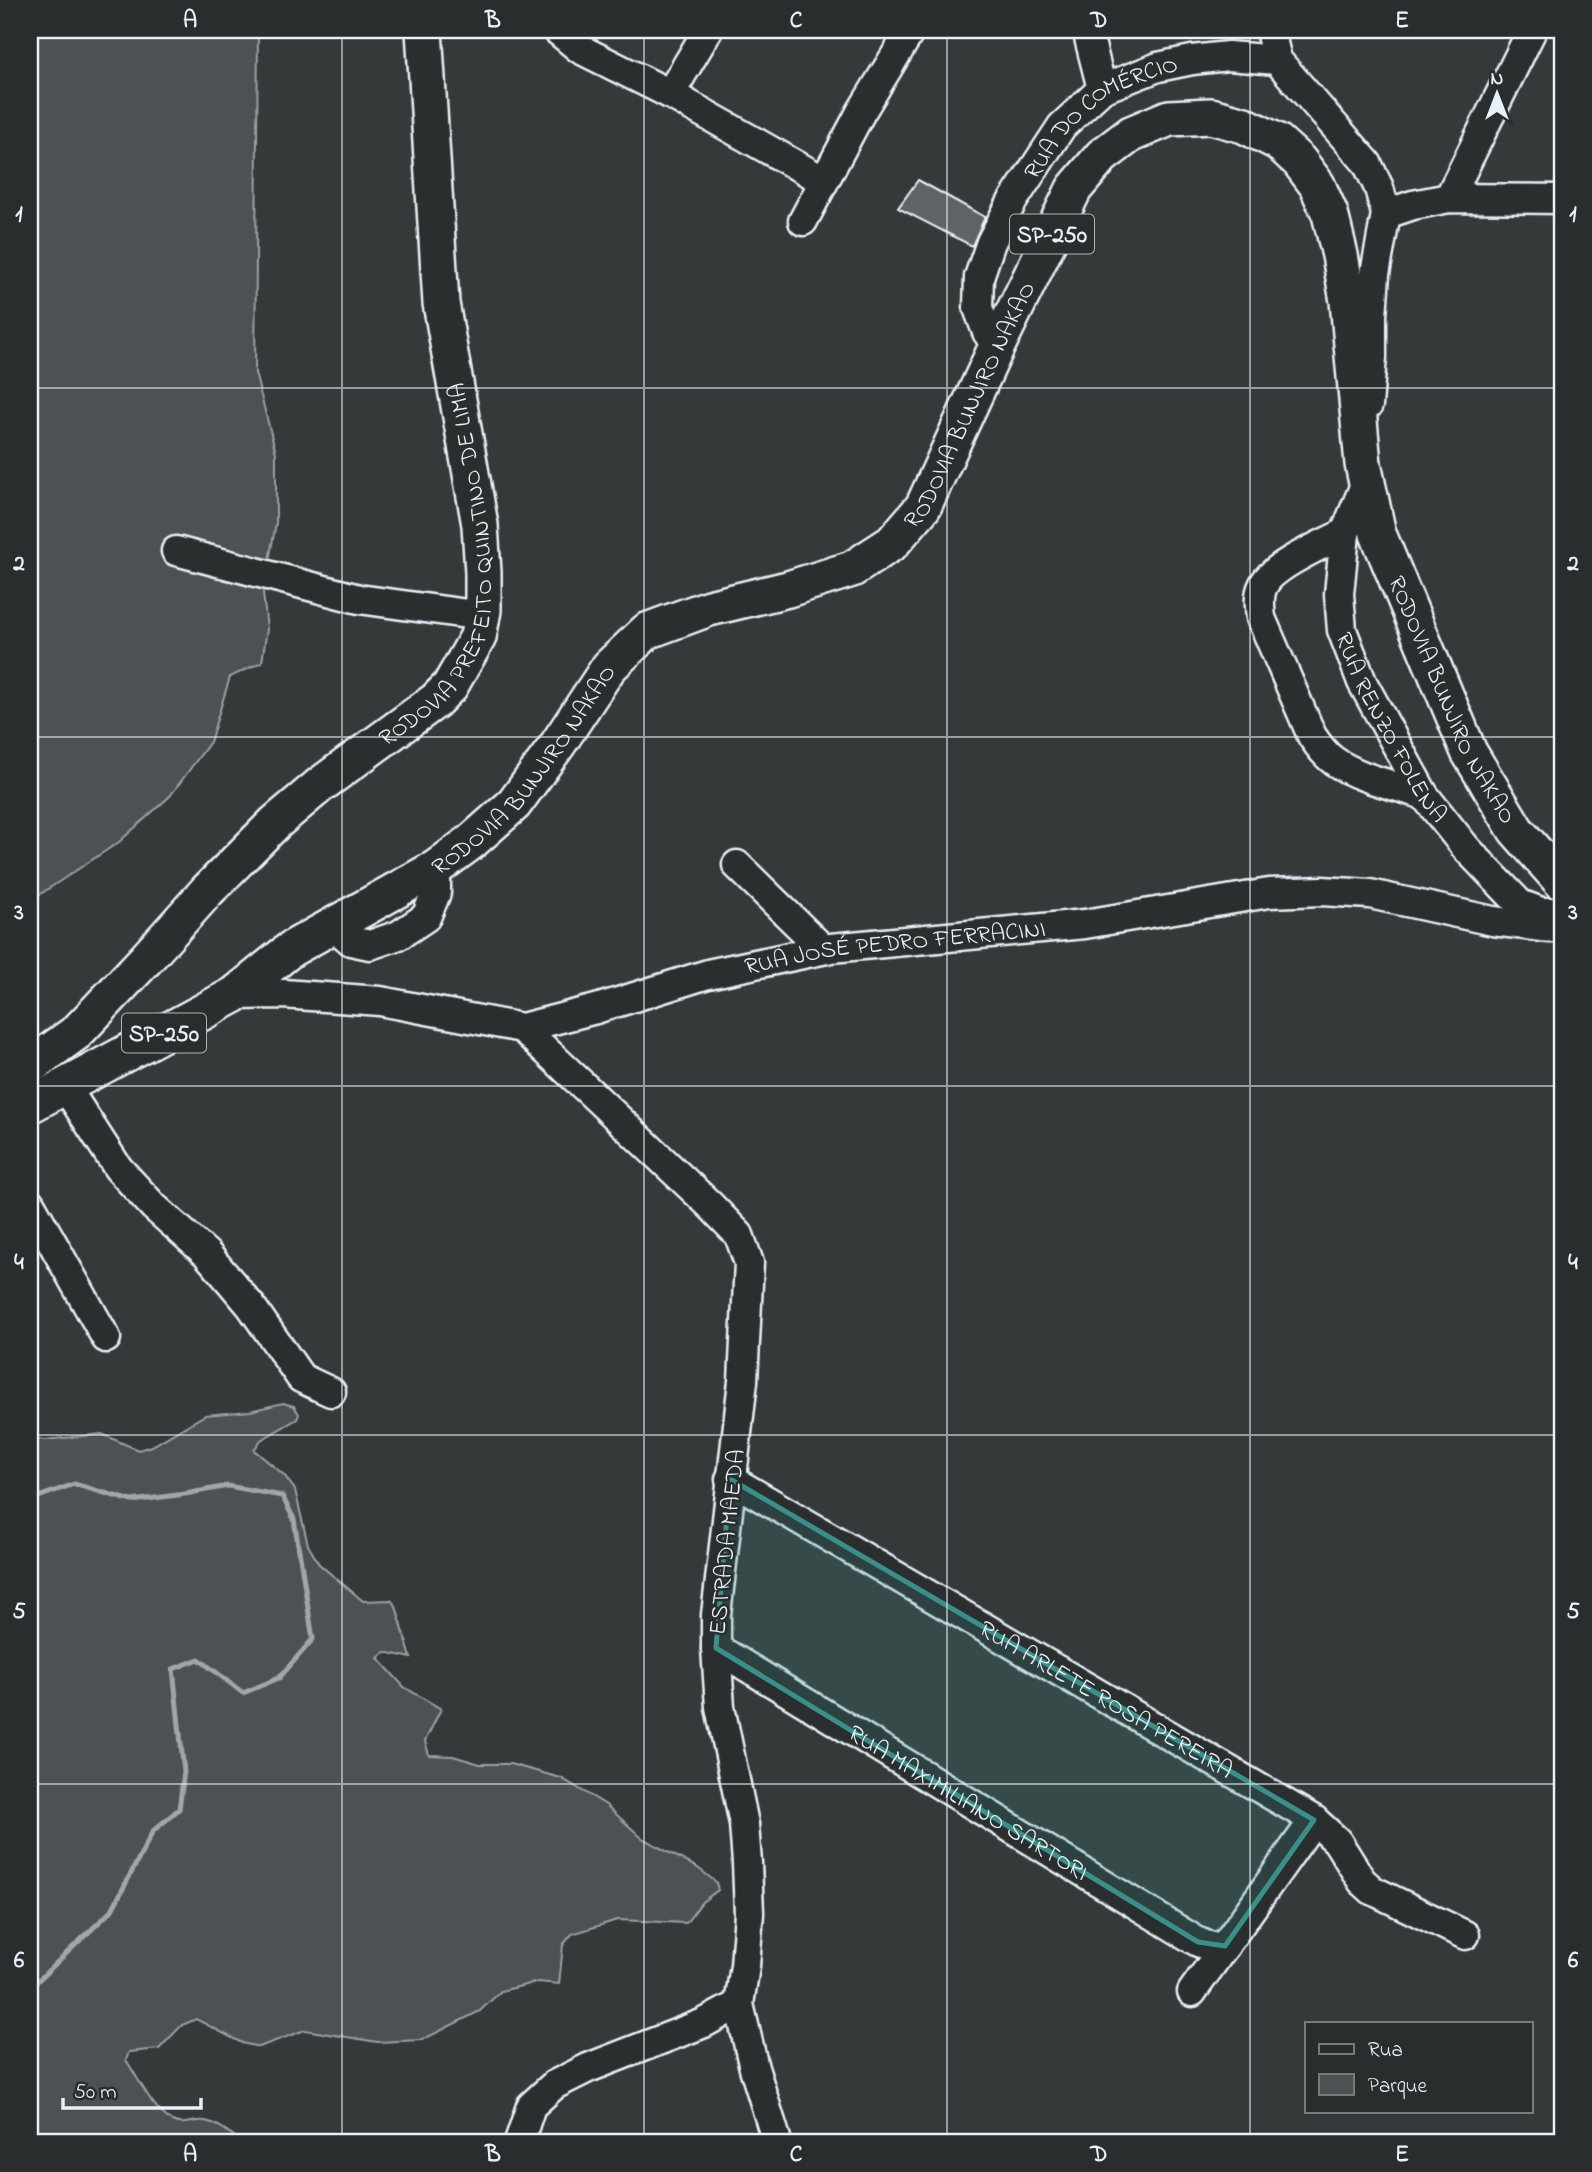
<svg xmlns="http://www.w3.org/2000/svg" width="1592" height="2172" viewBox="0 0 1592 2172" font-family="'Indie Flower',sans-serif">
	<rect width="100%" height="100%" fill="#35393a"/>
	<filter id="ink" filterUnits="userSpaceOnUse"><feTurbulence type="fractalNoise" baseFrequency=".0143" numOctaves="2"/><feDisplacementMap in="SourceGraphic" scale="14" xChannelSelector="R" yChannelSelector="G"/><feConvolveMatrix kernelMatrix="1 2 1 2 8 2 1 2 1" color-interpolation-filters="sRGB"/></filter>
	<g filter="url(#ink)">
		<path fill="#4d5152" stroke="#9aa1a5" stroke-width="2" d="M30,30H258L255,373L276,453V523L263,593L267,629L262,662L230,677L210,742L170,796L119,842L30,901Z
			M283,1403L294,1406L299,1414L297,1419L261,1440L254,1450L284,1475L295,1490L308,1545L319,1564L363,1601L391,1600L396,1606L411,1658L385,1652L378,1658L404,1687L441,1709L425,1741L429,1755L453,1756L480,1764H510L561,1778L606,1805L642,1838L698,1868L716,1882L718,1890L702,1902L686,1923L617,1920L572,1934L563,1945L559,1984L538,1982L501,1991L480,2011L422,2040L377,2042L305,2030L259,2047L242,2043L196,2019L182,2025L159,2049L129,2052L126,2060C139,2079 152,2109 172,2121C183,2127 194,2119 205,2121C219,2123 231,2135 243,2142H30V1437L44,1440L102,1434L138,1450L152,1446L205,1415L250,1411Z"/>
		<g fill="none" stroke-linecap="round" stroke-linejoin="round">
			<path stroke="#a0a7ac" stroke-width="5" d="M30,1500L74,1484L132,1501L185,1494L228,1486L282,1496L294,1519L313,1639L279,1678L243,1693L199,1659L173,1669L184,1772L179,1809L153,1831L112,1910L30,1988"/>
		</g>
		<path fill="#5f6365" stroke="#e8f1f8" stroke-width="2" d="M918,180L985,217L972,246L898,208Z"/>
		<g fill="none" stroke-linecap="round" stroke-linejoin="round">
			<g stroke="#e8f1f8" stroke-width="33">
				<g id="minor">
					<path d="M557,30L580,49L670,94L824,181"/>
					<path d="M1087,30L1102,89"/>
					<path d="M1270,30L1277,60L1367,163L1379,188L1386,214L1375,274L1372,316V357L1368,405"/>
					<path d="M670,94L708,30"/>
					<path d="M1449,198L1532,30"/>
					<path d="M1386,214L1413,205L1449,198L1562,199"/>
					<path d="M803,221L861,112L911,30"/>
					<path id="s1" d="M997,346L987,332L978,308L979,277L991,242L1012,202L1062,126L1102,89L1158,67L1192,60L1228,56L1277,60"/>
					<path id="s2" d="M1367,480L1345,533L1339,594L1342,630L1362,682L1424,795L1466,848L1520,904L1541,912H1556"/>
					<path d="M1345,533C1324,544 1272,565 1263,586C1258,596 1260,607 1261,618L1312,736C1318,745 1325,755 1334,761C1360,779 1395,785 1424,795"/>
					<path d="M176,551L359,599L482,616"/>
					<path d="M737,865L823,949"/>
					<path d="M333,925L351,941L370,945L399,935L426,917L436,893V868"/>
					<path id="s3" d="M234,995L283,994L380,1001L522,1028L596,1009L708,974L831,948L1085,924L1269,893L1322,891L1370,894L1493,921L1550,928L1562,927"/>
					<path d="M522,1028L710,1205L739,1235L749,1263L743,1381L716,1615V1648L720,1707L744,1824L747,1863L749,1913L745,1966L739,2004L754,2068L777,2142"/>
					<path d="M65,1086L118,1168L154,1207L207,1254L251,1306L301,1378L331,1392"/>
					<path d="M30,1203L106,1338"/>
					<path id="s4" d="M730,1479L1314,1820L1337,1841L1362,1881L1372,1890L1465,1935"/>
					<path id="s5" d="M716,1648L1198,1942L1211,1947L1225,1946"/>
					<path d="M1192,1992L1314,1820"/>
					<path d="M519,2142L531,2106L554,2085L588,2068L704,2023L739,2004"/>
				</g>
			</g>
			<g stroke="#e8f1f8" stroke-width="40">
				<g id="major">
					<path id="s6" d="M30,1066L77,1032L146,959L207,891L275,823L320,785L435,701L450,686L478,637L483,610V573L480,525L441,303L424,30"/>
					<path id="s7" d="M30,1105L234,995L291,949L436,868L471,842L514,804L558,744L609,667L647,631L709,608L788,589L852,569L892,543L923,507L997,346L1074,189L1102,156L1131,134L1169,118L1211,116L1244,125L1278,142L1299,161L1317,185L1330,214L1340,255L1348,301L1363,464L1378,534L1469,752L1516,830L1562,882"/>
				</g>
			</g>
			<use href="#minor" stroke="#2a2d2e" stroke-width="28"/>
			<use href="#major" stroke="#2a2d2e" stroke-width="35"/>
		</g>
	</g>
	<path fill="#3a8f8a" fill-opacity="0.2" stroke="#3a8f8a" stroke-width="5" stroke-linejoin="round" d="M730,1479L1314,1820L1225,1946L1198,1942L716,1648Z"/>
	<path fill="none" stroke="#e8f1f8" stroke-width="2" stroke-opacity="0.55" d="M342,30V2142M644,30V2142M947,30V2142M1250,30V2142M30,388H1562M30,737H1562M30,1086H1562M30,1435H1562M30,1784H1562"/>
	<g text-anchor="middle" stroke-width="5" stroke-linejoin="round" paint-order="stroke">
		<g fill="#2a2d2e" stroke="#afb6bb" stroke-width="2">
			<rect x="1010" y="214.5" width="84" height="39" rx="5"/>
			<rect x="122" y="1013.5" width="84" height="39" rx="5"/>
		</g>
		<g font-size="23" font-weight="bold" fill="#e8f1f8">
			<text x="1052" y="242">SP-250</text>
			<text x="164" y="1041">SP-250</text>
		</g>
		<g font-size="24" fill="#e8f1f8" stroke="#2a2d2e">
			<text dy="8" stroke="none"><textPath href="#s1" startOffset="284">RUA DO COMÉRCIO</textPath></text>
			<text dy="8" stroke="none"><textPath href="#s7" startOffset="1213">RODOVIA BUNJIRO NAKAO</textPath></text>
			<text dy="8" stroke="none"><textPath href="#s6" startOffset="681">RODOVIA PREFEITO QUINTINO DE LIMA</textPath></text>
			<text dy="8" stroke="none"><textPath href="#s7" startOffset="2284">RODOVIA BUNJIRO NAKAO</textPath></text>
			<text dy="8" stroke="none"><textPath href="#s2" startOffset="264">RUA RENZO FOLENA</textPath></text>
			<text dy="8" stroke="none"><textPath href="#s7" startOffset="604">RODOVIA BUNJIRO NAKAO</textPath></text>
			<text dy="8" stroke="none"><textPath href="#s3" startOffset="674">RUA JOSÉ PEDRO FERRACINI</textPath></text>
			<text transform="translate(726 1542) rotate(-84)" y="8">ESTRADA MAEDA</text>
			<text dy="8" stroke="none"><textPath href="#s4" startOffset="436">RUA ARLETE ROSA PEREIRA</textPath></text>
			<text dy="8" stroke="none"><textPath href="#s5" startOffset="296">RUA MAXIMILIANO SARTORI</textPath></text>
		</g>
	</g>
	<rect width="1592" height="2172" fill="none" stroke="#2a2d2e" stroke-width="77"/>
	<rect x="1305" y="2022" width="228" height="91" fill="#2a2d2e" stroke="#767b7f" stroke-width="2"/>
	<rect x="1319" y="2044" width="35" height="10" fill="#2a2d2e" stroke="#767b7f" stroke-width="2"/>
	<text x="1368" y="2056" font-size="21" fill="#e8f1f8">Rua</text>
	<rect x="1319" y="2074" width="35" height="21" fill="#4d5152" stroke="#767b7f" stroke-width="2"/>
	<text x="1368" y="2092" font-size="21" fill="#e8f1f8">Parque</text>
	<g transform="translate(1497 94)" stroke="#2a2d2e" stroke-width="5" paint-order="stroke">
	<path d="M0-5L12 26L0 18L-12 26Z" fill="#e8f1f8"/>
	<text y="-10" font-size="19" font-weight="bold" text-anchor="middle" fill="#e8f1f8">N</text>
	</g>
	<path d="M63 2098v10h138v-10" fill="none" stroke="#e8f1f8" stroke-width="3.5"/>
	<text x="74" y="2098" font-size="21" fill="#e8f1f8" stroke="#2a2d2e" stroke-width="5" paint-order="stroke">50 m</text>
	<rect x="38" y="38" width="1516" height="2096" fill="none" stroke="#e8f1f8" stroke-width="2.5"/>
	<g font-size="23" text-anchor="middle" font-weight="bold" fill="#e8f1f8">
		<text x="190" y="27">A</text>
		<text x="493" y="27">B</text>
		<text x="796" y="27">C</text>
		<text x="1099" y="27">D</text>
		<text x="1402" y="27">E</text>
		<text x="19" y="221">1</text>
		<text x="1573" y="221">1</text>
		<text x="19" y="570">2</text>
		<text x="1573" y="570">2</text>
		<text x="19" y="919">3</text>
		<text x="1573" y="919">3</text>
		<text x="19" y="1269">4</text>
		<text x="1573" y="1269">4</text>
		<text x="19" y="1618">5</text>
		<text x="1573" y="1618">5</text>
		<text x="19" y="1967">6</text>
		<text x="1573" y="1967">6</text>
		<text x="190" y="2161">A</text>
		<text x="493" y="2161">B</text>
		<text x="796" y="2161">C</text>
		<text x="1099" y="2161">D</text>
		<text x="1402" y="2161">E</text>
	</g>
</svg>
